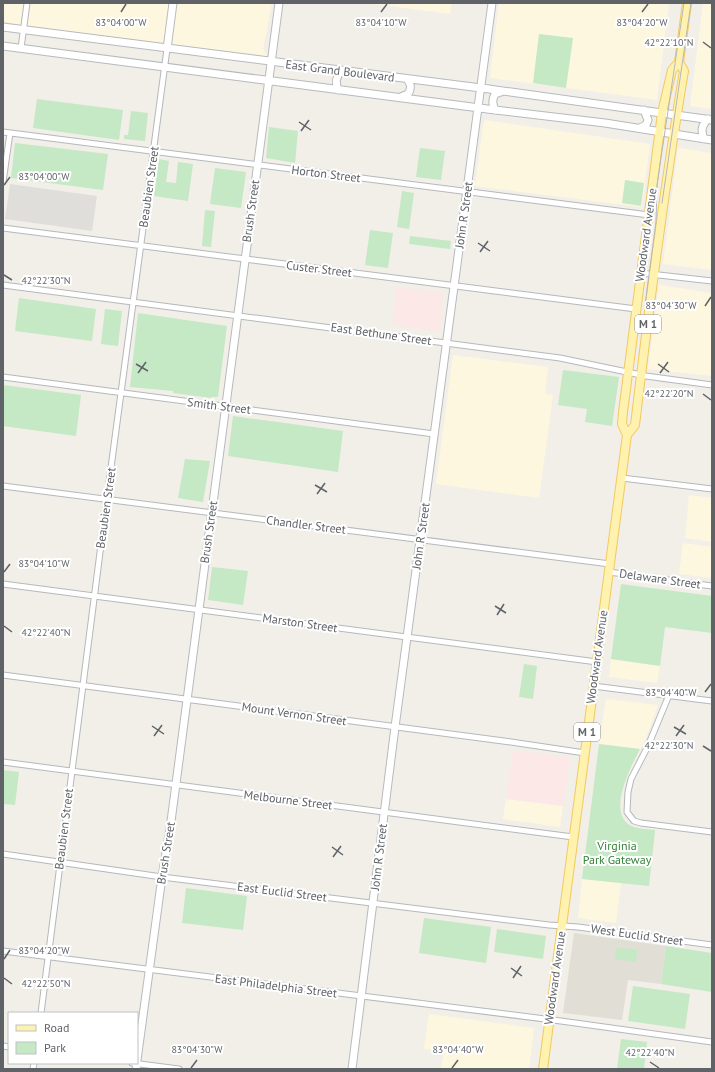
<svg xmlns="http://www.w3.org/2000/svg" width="715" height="1072" viewBox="0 0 715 1072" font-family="'PT Sans',sans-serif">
	<rect width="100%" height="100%" fill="#f1efe8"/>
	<path fill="#fef7e0" d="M3,3H272L263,49L271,62L3,22Z
		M367,3H452L450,14Z
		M499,3H669L657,100L490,78Z
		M703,3H712V109L690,106Z
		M484,120L650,144L642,207L475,186Z
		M678,148L712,153V270L663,264Z
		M659,285L712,293V376L648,369Z
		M453,355L548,367L545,394L553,395L539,498L436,484Z
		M689,495L712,498V542L685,538Z
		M683,543L712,547V578L679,574Z
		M611,659L660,666L657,683L609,677Z
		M606,699L658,705L646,738L640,749L599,744Z
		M506,799L563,806L560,827L503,819Z
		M582,879L621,883L616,923L578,918Z
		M429,1014L534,1028L529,1069H441L444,1051L424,1049Z"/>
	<path fill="#e0deda" d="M10,184L97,196L92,231L5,219Z"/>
	<path fill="#e1ded6" d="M574,933L666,946L661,984L628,980L622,1020L563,1013Z"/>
	<path fill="#fce8e6" d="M397,287L443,293L439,331L392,324Z
		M513,750L570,757L563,806L506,799Z"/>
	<path fill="#c5e8c5" d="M539,34L573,38L566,88L533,83Z
		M37,99L123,110L119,140L33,128Z
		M131,111L148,113L145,141L124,139V135H128Z
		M269,127L298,131L295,163L266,158Z
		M15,143L108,154L103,190L11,178Z
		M420,148L445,151L441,180L416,177Z
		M159,159L169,161L166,182L176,183L178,162L193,164L188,201L154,196Z
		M215,168L246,172L241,208L210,204Z
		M625,180L644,183L641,206L622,203Z
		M402,191L414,193L409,229L397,227Z
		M205,210L215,211L211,247L202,246Z
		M370,230L393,233L388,268L365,265Z
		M410,236L451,241L450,249L409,244Z
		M19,298L96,309L92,341L15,331Z
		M105,309L122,311L118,346L101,344Z
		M138,313L227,326L218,397H211V398L173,393V391L130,387Z
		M563,370L619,377L612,426L585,422L587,409L558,405Z
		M3,385L81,395L76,436L3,426Z
		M233,416L343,431L338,472L228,456Z
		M185,459L210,461L203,502L178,498Z
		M212,567L248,571L243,605L208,600Z
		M621,584L712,596V633L665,627L660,666L611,659Z
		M524,664L537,666L533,699L519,697Z
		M599,744L640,749C632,765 608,808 628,824C635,829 646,829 655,830V831L649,886L582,879Z
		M3,770L19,772L15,805L3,804Z
		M186,888L247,896L243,930L182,923Z
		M424,918L491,927L486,963L419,953Z
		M497,929L546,936L543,959L494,952Z
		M666,946L712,953V992L661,984Z
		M617,947L637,950L636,962L615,959Z
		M633,986L690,994L685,1029L628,1021Z
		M621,1039L647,1042L644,1069H617Z"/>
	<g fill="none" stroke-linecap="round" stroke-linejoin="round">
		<g stroke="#b5b8bc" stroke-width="7">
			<path id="street" d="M21,48L27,3
				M3,132L649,215
				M3,182L10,133
				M3,228L636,309
				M641,273L712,281
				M3,285L560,358L646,376L712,385
				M3,377L434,434
				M622,478L712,489
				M3,486L610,564
				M609,572L712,586
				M3,584L597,662
				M3,675L511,742L585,753
				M593,686L712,701
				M669,695L648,746L631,779L628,792L627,812L634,821L641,823L712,832
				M3,762L573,837
				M3,854L162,877L549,925L578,927L712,945
				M3,951L561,1021L712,1042
				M41,1013L108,490L167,49
				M3,1046L9,1047
				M132,1063L179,1069
				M33,1069L34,1063"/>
		</g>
		<g stroke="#b6babf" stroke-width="9">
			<path id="secondary" d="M3,27L489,89L712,120
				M3,46L495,110L605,123L712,140
				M167,49L173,3
				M338,90C335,82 336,77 341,71
				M401,97L408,94C412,88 411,84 407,79
				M495,110C492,103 492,100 495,94L501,92
				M640,128L646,125L648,120L644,110
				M704,139C701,131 701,126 708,119
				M137,1060L162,877L170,829L279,3
				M136,1069L137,1063
				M352,1069L395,727L492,3"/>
		</g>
		<g stroke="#f2c960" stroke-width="10">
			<path id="primary" d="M627,435L622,424L623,412L662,113L672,70L679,62
				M543,1069L627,435L635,425C649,307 664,189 684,71L679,62L687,3"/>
		</g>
		<use href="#street" stroke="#fff" stroke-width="5"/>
		<use href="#secondary" stroke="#fff" stroke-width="7"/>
		<use href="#primary" stroke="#fff2af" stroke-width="8"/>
		<path stroke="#b6b7b8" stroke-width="1" d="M662,203L691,3
			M645,305L656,222L657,185L684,3"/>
	</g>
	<path fill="none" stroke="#5f6368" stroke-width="1.5" d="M121,12L126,4M381,12L387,4M642,12L648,4M703,42L711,48M299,122L311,130M301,131L309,120M4,185L10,177M478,243L490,251M480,252L488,241M4,275L12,280M705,306L711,297M136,364L148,371M658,364L669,372M138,373L146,362M660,373L668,362M703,394L711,400M315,485L327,492M317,494L325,483M4,572L10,564M495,606L506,613M497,615L504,604M4,626L12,632M705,692L711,684M152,726L164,734M674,727L686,734M154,736L162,725M676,736L684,725M703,746L711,751M332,847L343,855M333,857L341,846M4,959L10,950M511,968L522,976M4,978L12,984M513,978L521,966M650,1062L659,1068M191,1068L197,1060M452,1068L458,1060"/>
	<g text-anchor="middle" stroke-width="4" stroke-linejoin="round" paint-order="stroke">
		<g fill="#fff" stroke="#8f9295" stroke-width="1">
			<rect x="635" y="315" width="26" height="18" rx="3"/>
			<rect x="574" y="723" width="26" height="18" rx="3"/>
		</g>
		<g font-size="11" font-weight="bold" fill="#5f6368">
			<text x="648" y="328">M 1</text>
			<text x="587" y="736">M 1</text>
		</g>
		<g font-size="12" fill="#5f6368" stroke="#fff">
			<text transform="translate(340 71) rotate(7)" y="4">East Grand Boulevard</text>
			<text transform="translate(326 174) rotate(7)" y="4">Horton Street</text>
			<text transform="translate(149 187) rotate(-82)" y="4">Beaubien Street</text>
			<text transform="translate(251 211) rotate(-82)" y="4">Brush Street</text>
			<text transform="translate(464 215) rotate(-82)" y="4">John R Street</text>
			<text transform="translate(646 235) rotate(-82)" y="4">Woodward Avenue</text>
			<text transform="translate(319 269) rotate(7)" y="4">Custer Street</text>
			<text transform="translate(381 334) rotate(8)" y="4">East Bethune Street</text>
			<text transform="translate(219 406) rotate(7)" y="4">Smith Street</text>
			<text transform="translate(106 508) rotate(-82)" y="4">Beaubien Street</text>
			<text transform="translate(306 525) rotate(7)" y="4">Chandler Street</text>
			<text transform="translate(209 532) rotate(-82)" y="4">Brush Street</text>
			<text transform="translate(421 536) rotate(-82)" y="4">John R Street</text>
			<text transform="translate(660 579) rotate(8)" y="4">Delaware Street</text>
			<text transform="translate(300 623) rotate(8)" y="4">Marston Street</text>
			<text transform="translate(597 657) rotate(-82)" y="4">Woodward Avenue</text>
			<text transform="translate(294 714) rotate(8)" y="4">Mount Vernon Street</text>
			<text transform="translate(288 800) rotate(7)" y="4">Melbourne Street</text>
			<text transform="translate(64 829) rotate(-83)" y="4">Beaubien Street</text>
			<text transform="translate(166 853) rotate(-81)" y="4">Brush Street</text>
			<text transform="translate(379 857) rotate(-83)" y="4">John R Street</text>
			<text transform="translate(282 892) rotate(7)" y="4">East Euclid Street</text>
			<text transform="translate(637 935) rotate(8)" y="4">West Euclid Street</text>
			<text transform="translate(555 978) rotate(-82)" y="4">Woodward Avenue</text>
			<text transform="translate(276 986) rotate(7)" y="4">East Philadelphia Street</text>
		</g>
		<g font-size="12" fill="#348238" stroke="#fff">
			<text x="617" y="850">Virginia<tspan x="617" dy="14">Park Gateway</tspan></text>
		</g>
	</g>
	<g font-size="10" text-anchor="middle" fill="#5f6368" stroke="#fff" stroke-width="4" stroke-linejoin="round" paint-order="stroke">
		<text x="121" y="26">83°04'00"W</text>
		<text x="381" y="26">83°04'10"W</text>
		<text x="642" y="26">83°04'20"W</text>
		<text x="669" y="46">42°22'10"N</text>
		<text x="44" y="180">83°04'00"W</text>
		<text x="46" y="284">42°22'30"N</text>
		<text x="671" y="309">83°04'30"W</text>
		<text x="669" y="397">42°22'20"N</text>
		<text x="44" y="567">83°04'10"W</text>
		<text x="46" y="636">42°22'40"N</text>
		<text x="671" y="696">83°04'40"W</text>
		<text x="669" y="749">42°22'30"N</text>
		<text x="44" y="954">83°04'20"W</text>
		<text x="46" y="987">42°22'50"N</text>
		<text x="197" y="1053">83°04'30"W</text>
		<text x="458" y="1053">83°04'40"W</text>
		<text x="650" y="1056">42°22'40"N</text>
	</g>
	<rect width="715" height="1072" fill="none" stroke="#5f6368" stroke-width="8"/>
	<rect x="8" y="1012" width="130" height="52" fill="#ffffff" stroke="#bfc1c3"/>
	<rect x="16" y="1025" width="20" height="6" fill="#fff2af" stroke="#bfc1c3"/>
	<text x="44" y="1032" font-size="12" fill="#5f6368">Road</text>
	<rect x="16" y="1042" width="20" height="12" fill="#c5e8c5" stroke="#bfc1c3"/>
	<text x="44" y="1052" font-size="12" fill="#5f6368">Park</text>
</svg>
